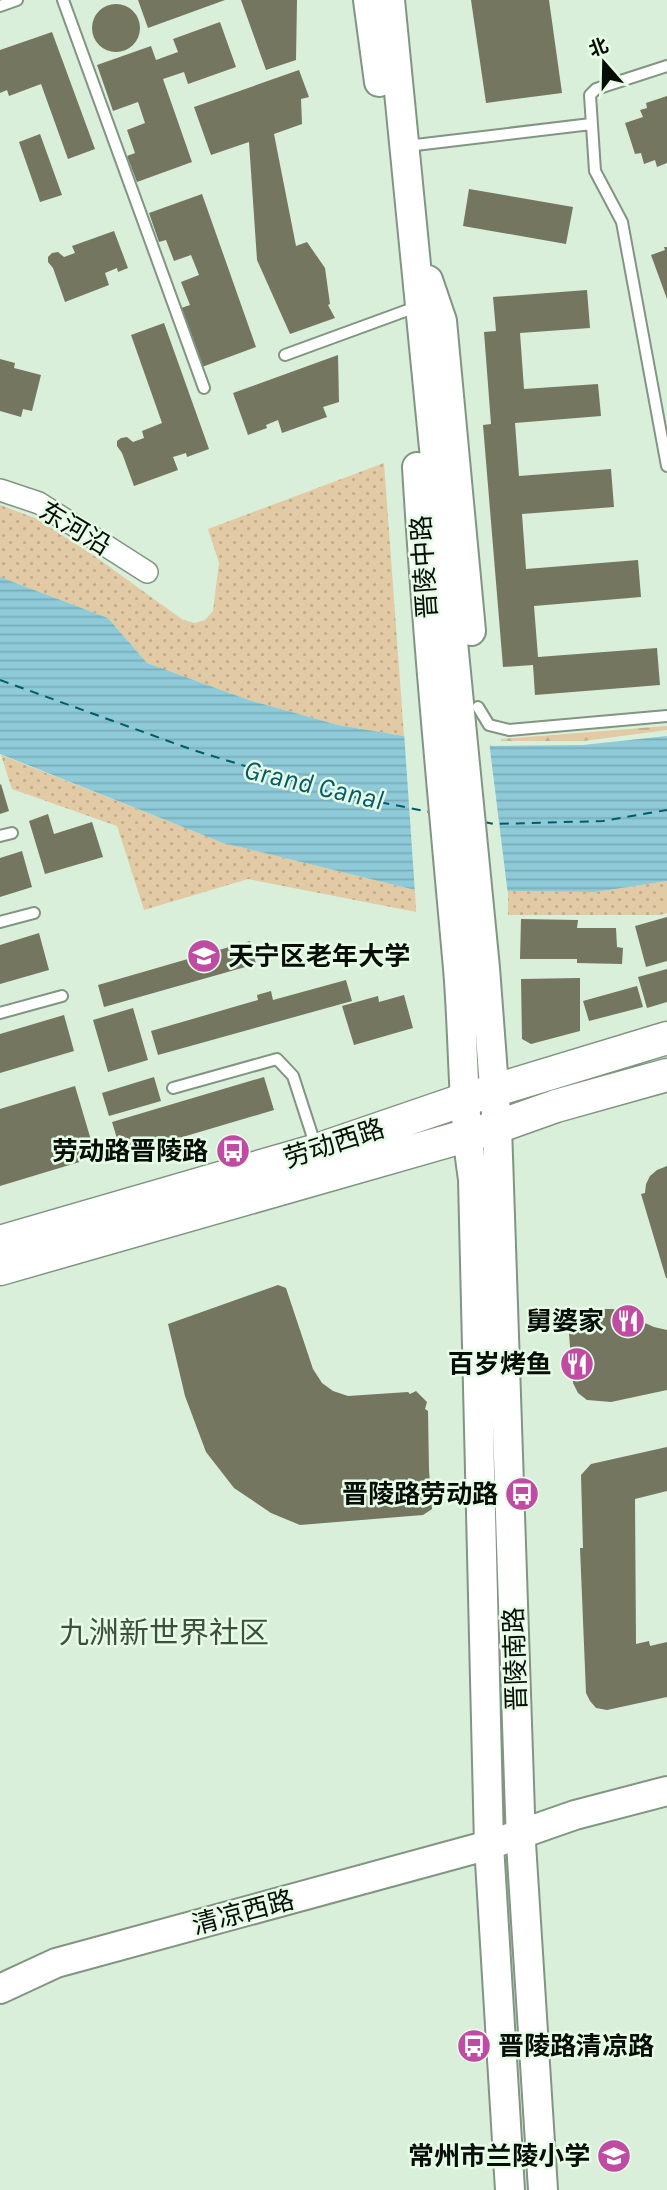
<svg xmlns="http://www.w3.org/2000/svg" width="667" height="2190" viewBox="0 0 667 2190" font-family="Karla,'Noto Sans SC',sans-serif">
	<defs>
		<pattern id="forest-firs" width="22" height="20" patternUnits="userSpaceOnUse" patternTransform="scale(1.75)"><rect width="22" height="20" fill="#e1caa4"/><path d="M5 1l3.5 6h-7zM16 11l3.5 6h-7z" fill="#c0ac8c"/></pattern>
		<pattern id="park-dots" width="8" height="8" patternUnits="userSpaceOnUse" patternTransform="scale(1.75)"><rect width="8" height="8" fill="#e1caa4"/><path d="M2 2h.1M6 6h.1" fill="none" stroke="#c0ac8c" stroke-width="1.8" stroke-linecap="round"/></pattern>
		<pattern id="water-rules" width="6" height="5" patternUnits="userSpaceOnUse" patternTransform="scale(1.75)"><rect width="6" height="5" fill="#8ecad8"/><path d="M0 2.5h6" fill="none" stroke="#79acb8"/></pattern>
	</defs>
	<rect width="100%" height="100%" fill="#d9efda"/>
	<path fill="url(#forest-firs)" d="M667,726V730L584,741H501V739Z"/>
	<path fill="url(#park-dots)" d="M384,463L404,736L338,725L249,700L147,663L108,618L0,577V505L35,518L93,555L183,620L195,623L205,620L213,611L219,563L208,529Z
		M1,755L223,843L415,890L416,912L248,879L144,910L117,826L12,789Z
		M667,881V913L660,915H508V891L596,892Z"/>
	<path fill="url(#water-rules)" d="M0,577L108,618L147,663L249,700L338,725L404,736L495,746L583,745L667,736V881L596,892L415,890L223,843L0,754Z"/>
	<path fill="#d9efda" d="M404,732L489,741L508,895L415,893Z"/>
	<g fill="none" stroke-linecap="round" stroke-linejoin="round">
		<path stroke="#025b69" stroke-width="2" stroke-dasharray="9 7" stroke-linecap="butt" d="M0,680L193,750L333,793L430,812
			M484,822L494,824L603,821L667,810"/>
	</g>
	<path fill="#74765f" d="M138,0H225L148,28Z
		M241,0H297L296,60L266,70Z
		M471,0H549L562,93L486,103Z
		M92 28a24 24 0 1 1 48 0a24 24 0 1 1-48 0Z
		M220,22L236,67L188,84L184,72L163,79L192,162L137,182L127,156L135,153L127,130L145,123L138,102L113,111L97,65L151,46L156,60L178,52L173,39Z
		M52,32L95,149L68,159L41,84L9,96L7,90L0,93V50Z
		M299,70L309,97L301,99L302,124L274,134L296,246L307,242L325,268L330,304L328,305L335,318L290,334L257,260L249,142L211,155L194,107Z
		M667,96V163L657,167L655,160L644,164L641,153L635,154L625,123L643,117L640,110L647,108L646,103Z
		M40,134L62,195L40,202L19,142Z
		M469,189L573,207L566,244L463,226Z
		M202,194L256,347L202,367L181,308L190,305L181,282L199,275L191,255L174,261L166,240L159,242L149,213Z
		M114,231L128,268L118,272L117,268L105,273L109,285L65,302L53,268L48,262V257L52,253L58,252L64,257L75,253L72,246Z
		M664,247H667V299L651,255L665,250Z
		M587,290L590,328L520,333L524,389L598,384L601,416L515,423L519,476L611,469L614,507L522,514L526,569L638,560L641,597L534,606L538,657L657,648L660,685L535,695L533,665L503,667L483,425L491,424L484,332L496,331L493,297Z
		M164,323L209,449L187,457L186,453L173,457L178,470L134,486L122,453L117,446V441L121,438L127,437L133,442L144,438L142,431L162,423L131,335Z
		M338,355L339,402L323,407L327,417L282,433L278,420L266,425L267,428L248,435L233,393Z
		M0,359L15,363L14,368L41,375L32,411L23,409L21,417L0,411Z
		M1,784L9,811L0,814V785Z
		M48,814L54,834L92,822L103,857L45,874L29,821Z
		M22,851L32,887L0,897V858Z
		M667,917V961L646,967L635,926Z
		M521,919L578,920L577,928H616L617,947L623,948L622,964L577,963V959H520Z
		M39,933L49,970L0,984V945Z
		M250,941L256,964L104,1007L98,985Z
		M667,969V1002L647,1008L638,977Z
		M580,978V1031L531,1044L522,1039L521,979Z
		M346,980L352,1001L158,1055L151,1031L258,1000L257,995L271,991L273,1000Z
		M637,986L643,1007L589,1021L583,1001Z
		M404,995L413,1028L354,1045L342,1006L378,996L379,1002Z
		M133,1008L148,1060L108,1072L93,1020Z
		M64,1015L74,1051L0,1073V1034Z
		M154,1077L161,1101L109,1116L102,1093Z
		M264,1077L274,1110L122,1155L112,1122Z
		M75,1086L96,1157L0,1186V1109Z
		M667,1166V1278H666L641,1194L645,1193L646,1184L650,1176L657,1170Z
		M278,1285L286,1288L313,1369L322,1383L333,1391L348,1396L408,1392L410,1394L416,1391L427,1402L425,1409L428,1411L429,1470L432,1509L423,1515L300,1525L271,1513L234,1488L206,1452L185,1396L168,1324Z
		M597,1309H613L654,1327L667,1330V1390L611,1402L587,1400L578,1393L573,1383L569,1334L574,1323L582,1316Z
		M667,1447V1491L635,1499L636,1644L649,1641L650,1646L667,1642V1697L607,1710L596,1708L590,1701L586,1693L580,1548H583L581,1475L591,1464Z"/>
	<g fill="none" stroke-linecap="round" stroke-linejoin="round">
		<g stroke="#819582" stroke-width="14">
			<path id="lane" d="M63,0L204,388
				M0,6L17,0
				M667,66L596,89L590,95L595,171L622,222L667,466
				M407,146L591,124
				M285,355L408,310
				M478,707L489,725L509,730L667,716
				M0,836L12,833
				M0,922L34,913
				M0,1013L62,996
				M173,1088L277,1059L293,1076L316,1147"/>
		</g>
		<g stroke="#819582" stroke-width="24">
			<path id="street" d="M0,490L39,503L147,572"/>
		</g>
		<g stroke="#819582" stroke-width="32">
			<path id="secondary" d="M368,0L379,82
				M390,0L485,968L497,1127L521,1843L543,2190
				M428,280L442,321L471,631
				M417,467C427,634 443,801 458,968C464,1040 462,1108 473,1179L489,1845L510,2190
				M0,1989L56,1963L489,1845L575,1815L667,1791"/>
		</g>
		<g stroke="#819582" stroke-width="35">
			<path id="primary" d="M0,1242L317,1150L463,1100L667,1038
				M0,1269L497,1127L556,1106L667,1075"/>
		</g>
		<use href="#lane" stroke="#fff" stroke-width="10"/>
		<use href="#street" stroke="#fff" stroke-width="21"/>
		<use href="#secondary" stroke="#fff" stroke-width="28"/>
		<use href="#primary" stroke="#fff" stroke-width="32"/>
	</g>
	<defs>
		<g id="school-disc" transform="scale(1.75)"><circle r="9.5" fill="#bf4ba3" stroke="#e7fce7"/><path d="M0-5L7-2L0 1L-7-2ZM-4 1L0 2.5L4 1V4Q0 6-4 4Z" fill="#fff"/></g>
		<g id="bus-disc" transform="scale(1.75)"><circle r="9.5" fill="#bf4ba3" stroke="#e7fce7"/><path d="M-5-6H5V4H4V6H2V4H-2V6H-4V4H-5ZM-3.5-4V0h7V-4ZM-3.5 1.2v1.5H-2V1.2ZM2 1.2v1.5H3.5V1.2Z" fill="#fff"/></g>
		<g id="restaurant-disc" transform="scale(1.75)"><circle r="9.5" fill="#bf4ba3" stroke="#e7fce7"/><path d="M-5-6h1v4h1v-4h1v4h1v-4h1v5L-1.5 .5V6h-2V.5L-5-1ZM5-6V6H3V1.5H1.5Q1.5-4 5-6Z" fill="#fff"/></g>
	</defs>
	<g fill-rule="evenodd">
		<use href="#school-disc" x="204" y="956"/>
		<use href="#bus-disc" x="233" y="1151"/>
		<use href="#restaurant-disc" x="628" y="1321"/>
		<use href="#restaurant-disc" x="577" y="1364"/>
		<use href="#bus-disc" x="522" y="1494"/>
		<use href="#bus-disc" x="474" y="2046"/>
		<use href="#school-disc" x="614" y="2156"/>
	</g>
	<g text-anchor="middle" stroke-width="5" stroke-linejoin="round" paint-order="stroke">
		<g font-size="26" fill="#070d07" stroke="#e7fce7">
			<text transform="translate(75 528) rotate(31)" y="9">东河沿</text>
			<text transform="translate(424 567) rotate(-94)" y="9">晋陵中路</text>
			<text transform="translate(334 1143) rotate(-18)" y="9">劳动西路</text>
			<text transform="translate(515 1659) rotate(-92)" y="9">晋陵南路</text>
			<text transform="translate(243 1912) rotate(-15)" y="9">清凉西路</text>
		</g>
		<g font-size="26" font-weight="bold" fill="#070d07" stroke="#e7fce7" text-anchor="end">
			<text x="228" y="965" text-anchor="start">天宁区老年大学</text>
			<text x="208" y="1160">劳动路晋陵路</text>
			<text x="604" y="1330">舅婆家</text>
			<text x="552" y="1373">百岁烤鱼</text>
			<text x="498" y="1503">晋陵路劳动路</text>
			<text x="498" y="2055" text-anchor="start">晋陵路清凉路</text>
			<text x="590" y="2165">常州市兰陵小学</text>
		</g>
		<g font-size="28" font-style="italic" fill="#025b69" stroke="#e7fce7">
			<text transform="translate(314 784) rotate(13)" y="10">Grand Canal</text>
		</g>
		<g font-size="30" fill="#3d4e3e" stroke="#e7fce7">
			<text x="164" y="1643">九洲新世界社区</text>
		</g>
	</g>
	<g transform="translate(604 63) rotate(340)" stroke="#e7fce7" stroke-width="5" paint-order="stroke">
	<path d="M0-5L12 26L0 18L-12 26Z" fill="#070d07"/>
	<text y="-10" font-size="19" font-weight="bold" text-anchor="middle" fill="#070d07">北</text>
	</g>
</svg>
